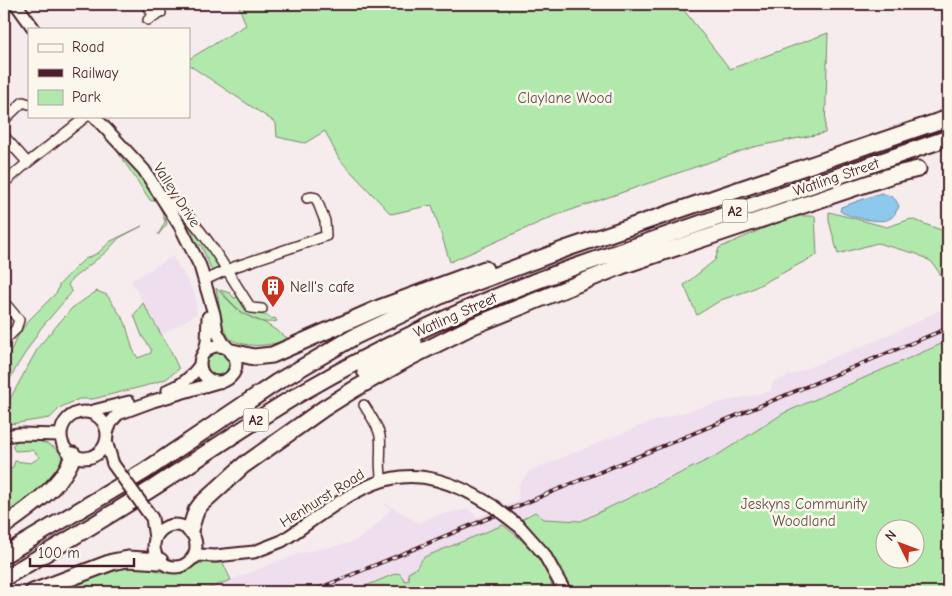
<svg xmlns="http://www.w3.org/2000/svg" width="952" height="596" viewBox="0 0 952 596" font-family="'Comic Neue',sans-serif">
	<rect width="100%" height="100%" fill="#f6eced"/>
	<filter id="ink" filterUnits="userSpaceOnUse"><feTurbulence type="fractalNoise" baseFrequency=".02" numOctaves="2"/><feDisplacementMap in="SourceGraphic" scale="10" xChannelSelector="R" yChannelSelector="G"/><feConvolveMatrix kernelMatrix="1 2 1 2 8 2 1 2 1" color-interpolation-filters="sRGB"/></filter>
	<g filter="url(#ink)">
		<path fill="#efdfee" d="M173,256L195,294L197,314L162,335L131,281Z
			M948,306V341L784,413L716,456L581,521L544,519L535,512L424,557L415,569L408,573L409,580L405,581L400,574L397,573L349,592H199L300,553L345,544L354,541L369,532L391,509L384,504L385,503L419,523L437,515L468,509L477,517L519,499L518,486L529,471L647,423L709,405L771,391L773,382L889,335Z"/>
		<path fill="#b1e9ac" stroke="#7e846c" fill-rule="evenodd" d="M238,4H679L730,69L828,33L825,133L753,147L554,216L450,262L432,205L391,214L339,159L325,131L305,143L277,137L276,123L189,65V59L246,25Z
			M91,122L95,123L139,174L141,173L164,212L167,224L158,235L165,222L162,212L154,197L155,200L152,201L150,200L117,151Z
			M175,208L188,219L220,265L218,269L212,271L201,245L197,246Z
			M829,212L887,227L911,219L941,230L948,237V286L932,262L917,254L877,243L838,254L829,221Z
			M792,216H815L817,255L750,290L721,300L697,315L684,285L715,260L719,248Z
			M142,226L119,238L106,252L72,279L68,285L72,292L41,328L17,366L4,391V362L7,360L15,341L27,322L57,292L59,285L76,267L85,259L98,253L111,241Z
			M216,288L241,313L265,323L289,339C269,346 250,349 230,339L223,327Z
			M220,290L230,293L234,298L239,297L253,313L269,316L271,319L275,318L277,321C254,328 233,305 220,290Z
			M97,291L107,295L125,322L133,350L138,358L151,353V349L142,336L134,315L143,303L169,348L179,369L166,379L145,386L93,399H79L61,407L50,418L4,425V410L39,346L72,308Z
			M948,341V592H572C562,563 542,542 522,519L535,512L544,519L581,521L716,456L784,413ZM884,528H914V558H884Z
			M205 364a13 13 0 1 1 26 0a13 13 0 1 1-26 0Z
			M25,439C40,441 52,443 62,454C61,476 22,504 4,517V472L13,467L15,461L31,463L40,457L32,450L15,451L12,446L17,441Z
			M503,525C530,546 544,559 554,592H351L397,573L400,574L405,581L409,580L408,573L415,569L424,557Z
			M203,563H223L231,580L199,592H57L99,576L137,564L161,572L183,569Z"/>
		<path fill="#8dc9ed" stroke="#72859f" d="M881,193C891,196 896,197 899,207C896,211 894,217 889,219C881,224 847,217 840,211L841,207Z"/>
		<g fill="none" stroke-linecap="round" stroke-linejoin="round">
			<g stroke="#4a1f2b" stroke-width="12">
				<path id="street" d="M147,4L154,17
					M148,20L161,13
					M4,120L23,102L29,104
					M4,136L27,162
					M4,183L26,164L87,116
					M167,204L174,202C207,232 227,272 251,308L262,309
					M205,280L231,268L326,236L325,221L316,198L311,197L307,198
					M4,302L19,320L16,329L4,341
					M364,405C370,415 378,425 380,436C382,451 378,465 382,480"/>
			</g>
			<g stroke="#4a1f2b" stroke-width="15">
				<path id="secondary" d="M16,4L34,29
					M94,116L144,170L180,226L200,266L214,314L217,332L223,343L232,352
					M200 364a18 18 0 1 1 36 0a18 18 0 1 1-36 0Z
					M204,353L207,342L208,317
					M168,390C183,385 191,377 200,365
					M89,412L129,402
					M61 435a23 23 0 1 1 46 0a23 23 0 1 1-46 0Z
					M107,433L111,422L118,414L153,401L218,382
					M4,436L19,434L61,435
					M106,441L113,464
					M149,514L152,518L155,538
					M154 546a21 21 0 1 1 42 0a21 21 0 1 1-42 0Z
					M520,527L544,554L565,592
					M192,559L199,555L215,556L254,552L282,541C361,488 398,446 493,506"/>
			</g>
			<g stroke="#4a1f2b" stroke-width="19">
				<path id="highway" d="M232,352L254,357L272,355L379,308L485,269
					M365,371L414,342
					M240,468L323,409L353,390L411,357L473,326L622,266L893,175L918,169
					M4,526C28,509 65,484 73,455
					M190,530L196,511L201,504L246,463
					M4,555L145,471L277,382L354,337L445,294L568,248L948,118
					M4,578C55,548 106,518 156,486C206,454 254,420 306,390C389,342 476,302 566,270L948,138
					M33,592L112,562L128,559L160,561"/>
			</g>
			<use href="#street" stroke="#fbf7ec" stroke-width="9"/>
			<use href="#secondary" stroke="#fbf7ec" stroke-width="11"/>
			<use href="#highway" stroke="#fbf7ec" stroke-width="15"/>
			<g stroke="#4a1f2b" stroke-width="4">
				<path id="rail" d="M310,592L948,328"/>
			</g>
			<use href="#rail" stroke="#fbf7ec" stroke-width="2" stroke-dasharray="5.5" stroke-linecap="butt"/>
			<g stroke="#4a1f2b" stroke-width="15" stroke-linecap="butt">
				<path id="secondary-bridge" d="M113,464L149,514
					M493,506L520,527"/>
			</g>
			<use href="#secondary-bridge" stroke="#fbf7ec" stroke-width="11"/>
		</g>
	</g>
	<defs>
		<g id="building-pin" transform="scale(1.25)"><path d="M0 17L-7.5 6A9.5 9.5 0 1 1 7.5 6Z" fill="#c8321e" stroke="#fbf7ec"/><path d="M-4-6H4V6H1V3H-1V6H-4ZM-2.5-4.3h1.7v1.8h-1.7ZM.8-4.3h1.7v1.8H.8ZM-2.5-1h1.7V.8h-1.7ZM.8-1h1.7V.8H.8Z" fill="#fff"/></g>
	</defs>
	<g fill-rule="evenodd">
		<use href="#building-pin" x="273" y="287"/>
	</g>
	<g text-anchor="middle" stroke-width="5" stroke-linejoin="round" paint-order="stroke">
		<g fill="#fbf7ec" stroke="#7f6065" stroke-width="1">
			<rect x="722.5" y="199.5" width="25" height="23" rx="4"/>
			<rect x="243.5" y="408.5" width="25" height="23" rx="4"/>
		</g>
		<g font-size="14" font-weight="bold" fill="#4a1f2b">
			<text x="735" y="216">A2</text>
			<text x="256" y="425">A2</text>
		</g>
		<g font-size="15" fill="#64524b" stroke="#fbf7ec">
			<text x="565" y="103">Claylane Wood</text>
			<text x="804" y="509">Jeskyns Community<tspan x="804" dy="17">Woodland</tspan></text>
		</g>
		<g font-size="15" fill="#4a1f2b" stroke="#fbf7ec">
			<text transform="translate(836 177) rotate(-19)" y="5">Watling Street</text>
			<text transform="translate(177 195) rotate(57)" y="5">Valley Drive</text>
			<text transform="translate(455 315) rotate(-24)" y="5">Watling Street</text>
			<text transform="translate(322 498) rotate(-32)" y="5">Henhurst Road</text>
		</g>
		<g font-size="15" fill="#4a1f2b" stroke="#fbf7ec" text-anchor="start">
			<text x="290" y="292">Nell's cafe</text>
		</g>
	</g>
	<rect width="952" height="596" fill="none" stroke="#fbf7ec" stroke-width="20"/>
	<rect x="10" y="10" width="932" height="576" fill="none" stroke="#4a1f2b" stroke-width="2" filter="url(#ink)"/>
	<rect x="28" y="28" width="162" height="90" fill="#fbf7ec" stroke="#b4a19f"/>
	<rect x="38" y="44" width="25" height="8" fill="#fbf7ec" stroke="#b4a19f"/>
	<text x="72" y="52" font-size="15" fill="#4a1f2b">Road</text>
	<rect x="38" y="69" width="25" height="8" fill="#4a1f2b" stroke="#b4a19f"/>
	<text x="72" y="78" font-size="15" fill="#4a1f2b">Railway</text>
	<rect x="38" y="90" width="25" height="15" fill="#b1e9ac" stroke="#b4a19f"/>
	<text x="72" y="102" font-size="15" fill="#4a1f2b">Park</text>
	<g transform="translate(900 544) rotate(312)"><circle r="24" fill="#fbf7ec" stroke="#b4a19f"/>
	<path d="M0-4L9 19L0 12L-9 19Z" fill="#c8321e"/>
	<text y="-8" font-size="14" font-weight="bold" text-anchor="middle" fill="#4a1f2b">N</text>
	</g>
	<path d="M30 558v8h104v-8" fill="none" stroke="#4a1f2b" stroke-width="2.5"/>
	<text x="38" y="558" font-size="15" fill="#4a1f2b" stroke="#fbf7ec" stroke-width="4" paint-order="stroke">100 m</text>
</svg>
